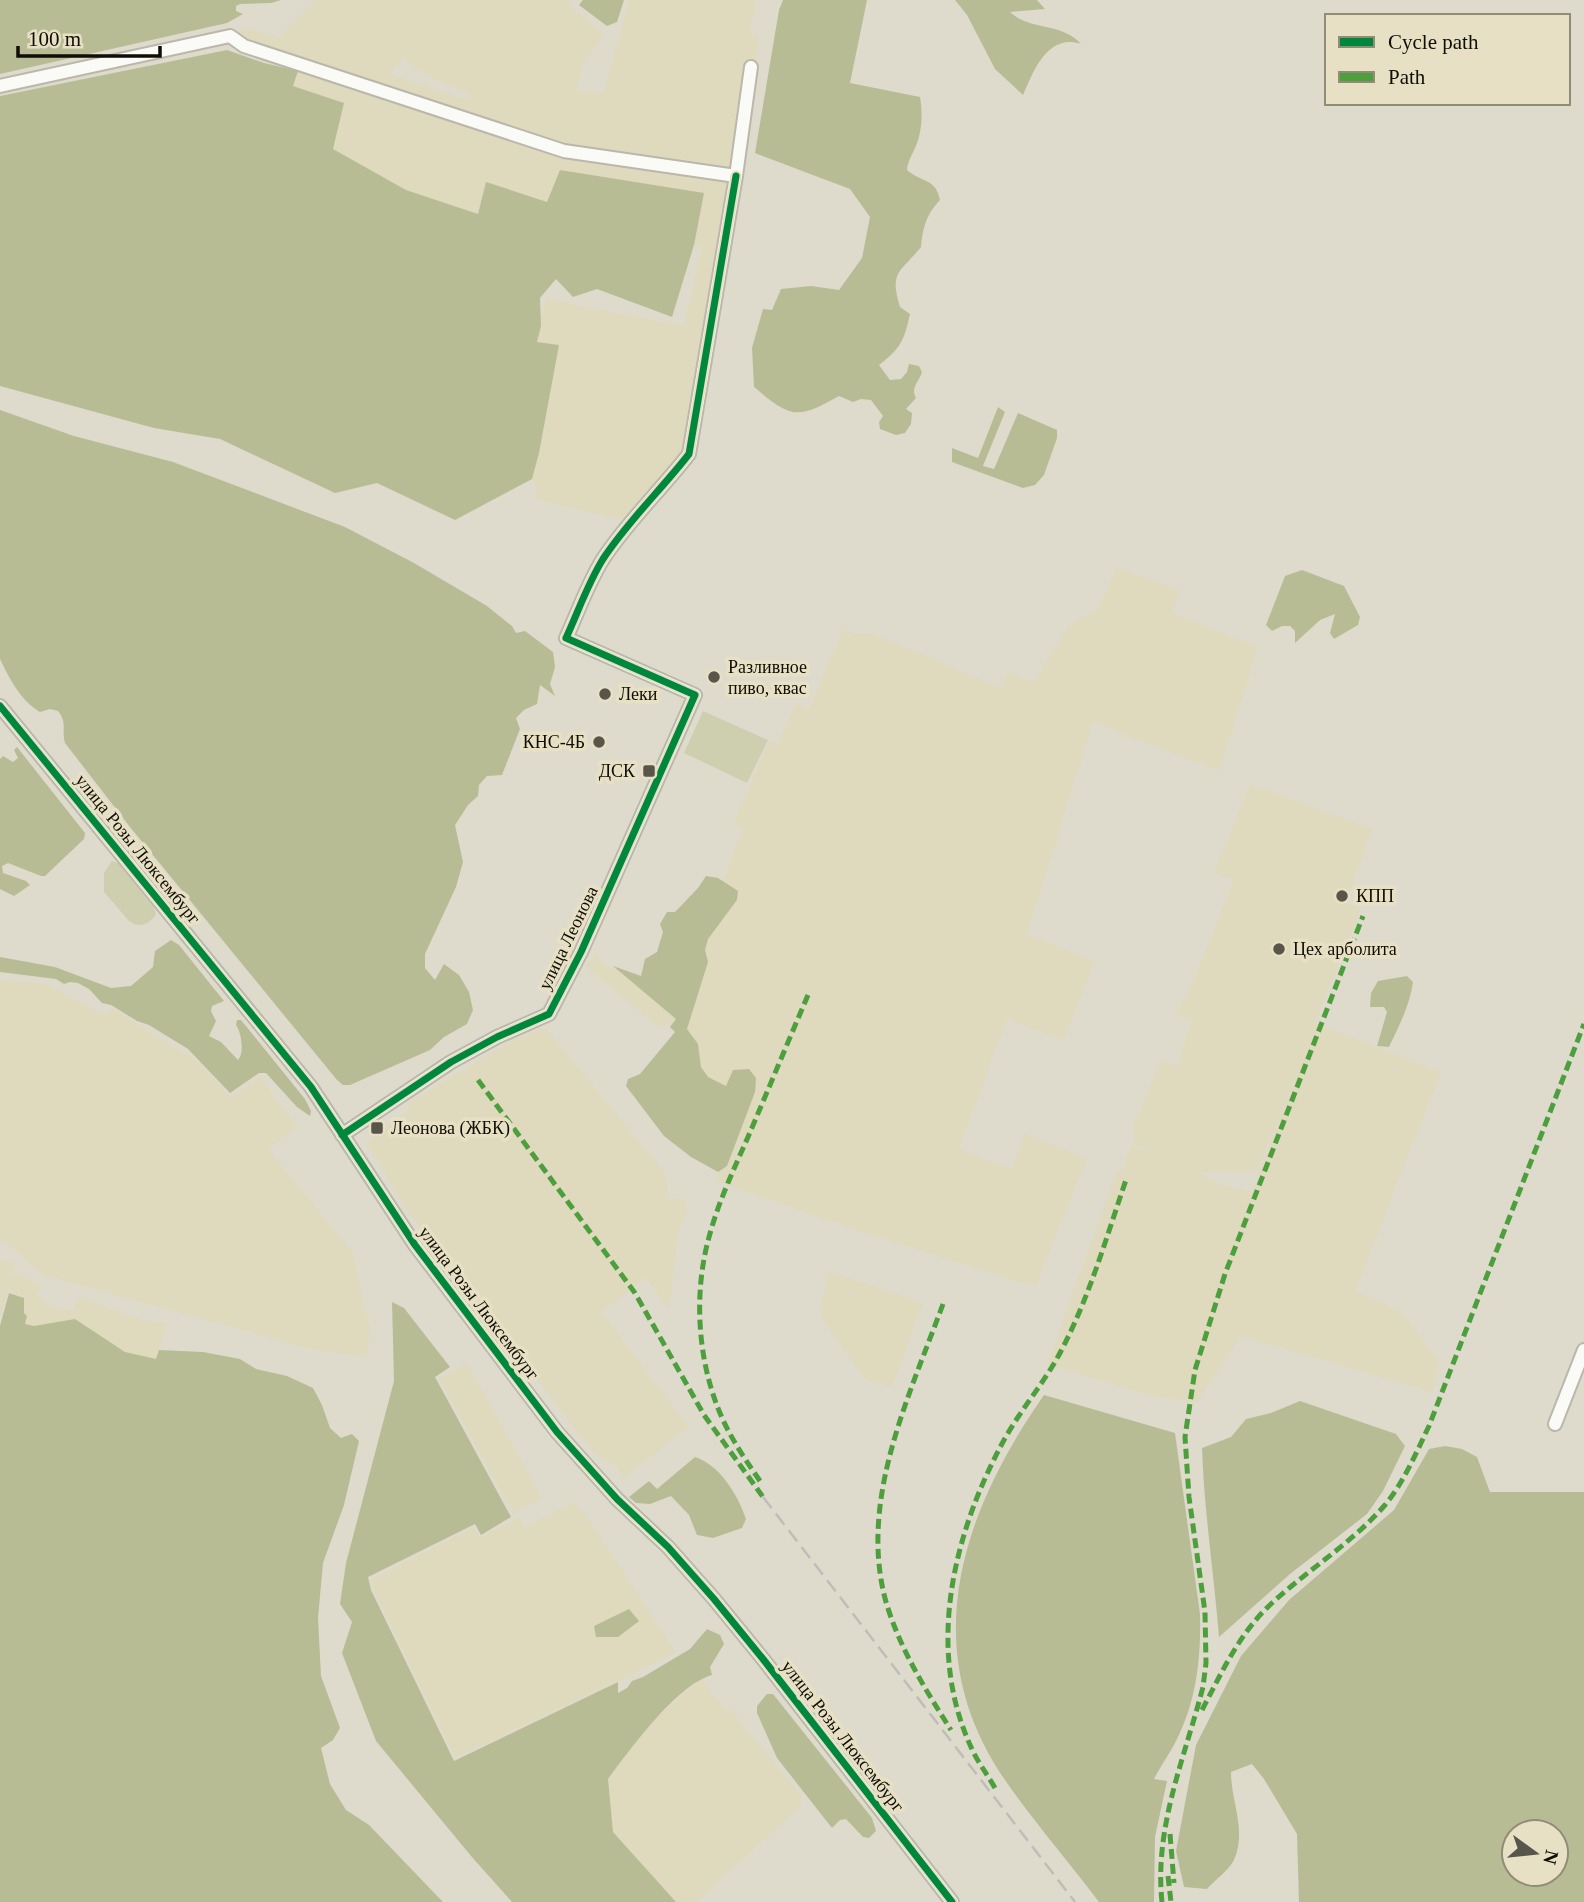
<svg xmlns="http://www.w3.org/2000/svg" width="1584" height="1902" viewBox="0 0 1584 1902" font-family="'Times New Roman',serif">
	<rect width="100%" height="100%" fill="#dfdbcc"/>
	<path fill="#dfd9be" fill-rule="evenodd" d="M316,0H572L568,5L605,34L584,62L576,91L604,92L629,0H756L749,34L759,36L748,125L689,454L631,522L535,499L538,488L532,479L539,453L559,345L537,342L546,299L684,326L702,247L694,245L704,193L547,202L486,183L478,214L406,190L332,149L293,86L298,71L563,156L230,37L247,28L281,39L283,33ZM403,57L422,73L470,94L468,100L389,74Z
		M1117,568L1180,590L1172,613L1258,647L1219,771L1093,722L1027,934L1095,962L1063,1040L1007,1019L959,1149L1011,1169L1025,1134L1087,1159L1035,1287L863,1232L716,1181L722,1165L683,1051L677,1019L671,1026L667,1023L662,1030L585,966L594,955L610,969L613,966L672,1015L743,828L734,824L769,741L778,744L796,704L809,709L843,630L858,634H874L1000,688L1009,673L1034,683L1069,625L1098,609Z
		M1250,784L1372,829L1346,902L1361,908L1315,1023L1441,1072L1355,1291L1401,1312L1439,1361L1432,1392L1241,1336L1197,1403L1156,1397L1047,1364L1117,1171L1122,1172L1131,1145L1190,1168L1134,1144V1124L1161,1061L1177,1067L1192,1020L1176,1014L1193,982L1234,880L1214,873ZM1314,1029L1252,1192L1218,1183L1199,1172H1257Z
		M0,980L46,984L104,1015L113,1009L201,1064L230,1098L260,1077L297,1127L268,1149L352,1252L370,1329L367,1357L315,1350L43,1275L7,1243L0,1242Z
		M541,1029L547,1030L665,1173L669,1199L684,1200L688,1214L682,1219L678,1232L669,1308L646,1278L601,1312L689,1427L622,1479L617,1467L593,1452L407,1210L366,1143L409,1110L406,1104L515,1039Z
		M0,1259L15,1262L11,1278L15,1272L41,1286L37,1294L47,1305L60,1309L72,1310L80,1297L142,1320L167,1323L156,1360L125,1352L75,1319L34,1326L25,1324L24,1298L9,1289L10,1283L0,1318Z
		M828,1271L923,1303L892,1387L865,1380L820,1315Z
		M467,1363L542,1498L514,1514L439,1379Z
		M575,1502L598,1533L676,1653L455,1758L372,1586V1579L474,1527L480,1538L520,1517L525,1527Z
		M701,1679L725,1709H730L801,1795V1805L697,1902H676L613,1832L608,1779L650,1723Z"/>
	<path fill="#cdcfaf" d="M703,711L768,740L747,783L684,753Z
		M112,861L118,863L154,908L156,914C150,924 139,929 129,921L104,892V873Z"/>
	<path fill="#b8bc95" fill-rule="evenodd" d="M0,0H281L271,3L240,4L236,6V11L243,14L227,23L0,74Z
		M583,0H624L617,22L607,26L579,5Z
		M783,0H867L850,83L920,97C923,113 922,133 915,148C911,157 908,161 907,170C922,183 936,178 940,200C926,215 923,227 921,247C900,273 889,271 900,307L910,314C904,341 901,348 879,365L890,380L901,379L907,372L909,364L919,366L922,372C919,382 910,388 916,398L906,409L912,413L911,424L905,433L896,435L880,429L879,422L883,416L871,400L861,399L853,402L839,396C797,420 791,418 754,387L752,348L763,309L772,310L781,289L811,286L839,290L862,258L870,217L850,189L755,153L779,10Z
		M955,0H1037L1045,9L1010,12C1030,31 1062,22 1081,44C1048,33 1034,70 1023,95L995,69L967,15Z
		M227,50L264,63L298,71L293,86L344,103L333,149L406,190L478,214L486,182L547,202L560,170L704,193L694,245L672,317L597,289L573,297L556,279L540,298L541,326L537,342L559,345L539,453L532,479L455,520L377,483L335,493L220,439L154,428L0,386V96Z
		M998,407L1005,412L983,466L994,469L1018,413L1057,430V438L1044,475L1035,485L1023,488L952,462V448L978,458Z
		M0,410L74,436L173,462L345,527L414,563L487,606L512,626L516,633L525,631L553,652L555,667L550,684L555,696L540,685L537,704L524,710L516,718L520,729L502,775L487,776L479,785L478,796L468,805L455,825L463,862L456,887L425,954V968L435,980L444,964L459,975L469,992L473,1010L467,1024L444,1037L430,1050L350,1085H343L337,1080L130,827L65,743C61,729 68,724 58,711L50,709L40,712C21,701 9,678 0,659Z
		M1302,570L1344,586L1360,617L1358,625L1334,639L1330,633L1335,614L1320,620L1295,643V631L1290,626H1282L1272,631L1266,625L1285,576Z
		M17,747L85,833L84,839L45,876H41L8,863L2,866L3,873L26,881L30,885L14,896L0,889V759L3,756L13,762L18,758L14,750Z
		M706,876L718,878L738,891L737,900L708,939L705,950L708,962L687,1029L698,1044L701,1067L708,1077L726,1086L733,1070L749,1069L756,1078L755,1092L727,1166L718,1172L691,1157L664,1136L626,1086L628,1079L640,1074L675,1032L670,1027L676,1019L613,966L641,976L645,959L657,952L663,932L660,924L667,912H675L698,888Z
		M171,940L179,945L224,1001L212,1006L211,1011L216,1021L209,1036L221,1042L238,1060C245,1053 241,1032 236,1025L237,1020H241L305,1099L311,1111L310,1116L297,1107L266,1073H259L230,1093L188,1049L149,1025L137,1021L111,1005L102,1003L89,989L78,983L70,982L64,984L56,979L0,972V957L55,967L111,988L131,986L153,967L155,951Z
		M1407,976L1413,982C1410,1005 1399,1026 1389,1047L1377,1046L1387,1012L1384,1007H1370L1371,993L1378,981Z
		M9,1293L24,1298V1313L27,1316L25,1324L34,1326L75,1319L125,1352L156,1359L159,1350L203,1352L240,1359L256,1369L287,1376L313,1388L322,1405L330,1428L341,1438L352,1434L359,1441L344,1505L323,1563L318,1618L321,1676L340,1728L333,1740L321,1748L330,1784L346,1810L369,1825L443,1902H0V1326Z
		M392,1302L404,1308L450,1367L435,1377L511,1517L481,1535L475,1524L368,1577L371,1590L454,1761L618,1682V1693L627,1688L632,1681L643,1677L690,1649L707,1629L720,1635L724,1644L710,1667L712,1675C676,1685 630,1750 608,1779L613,1832L676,1902H512L471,1856L376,1741L342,1653L352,1622L340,1604L346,1563L394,1381Z
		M1044,1395L1175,1433L1200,1614C1201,1656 1197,1698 1178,1737C1171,1752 1161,1765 1154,1779L1167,1781L1155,1837L1154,1902H1099C1068,1861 1034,1822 1005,1780C915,1649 961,1514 1044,1395Z
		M1300,1401L1396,1434L1405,1446L1383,1491L1367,1514L1290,1574L1219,1637C1214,1574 1204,1511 1202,1448L1231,1437L1246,1419L1271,1413Z
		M1445,1446L1462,1449L1477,1457L1490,1492H1584V1902H1299L1297,1834L1264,1779L1252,1764L1231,1772C1231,1802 1247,1830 1234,1860C1229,1870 1215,1880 1207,1889L1184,1887L1176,1851L1196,1745L1241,1656L1289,1600L1394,1510L1429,1449ZM1514,1832H1556V1874H1514Z
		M695,1457C720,1465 738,1495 746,1519L742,1528L713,1538L697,1535L689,1515L671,1496L650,1504L636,1503L629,1497L649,1481L657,1489Z
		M629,1609L639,1621L618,1637H596L594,1626Z
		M767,1694H773L872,1818L876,1831L869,1838L863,1837L846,1819L840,1820L832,1828L777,1758L757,1713V1706Z"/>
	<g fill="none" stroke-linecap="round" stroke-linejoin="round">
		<g stroke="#bab7ab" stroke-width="16">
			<path id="minor" d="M0,86L230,36L244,46L564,151L736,176L751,67
				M0,706L311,1087L415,1245L557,1432L617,1499L668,1547L714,1599L763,1659L952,1902
				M342,1135L451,1062L497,1037L549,1014L581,952L695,695L566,638C578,612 588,583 603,559C628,521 661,490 689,454L736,176
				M1555,1424L1584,1350"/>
		</g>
		<use href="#minor" stroke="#fafaf7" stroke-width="12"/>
		<path stroke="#bebdb9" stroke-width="2.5" stroke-dasharray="14 7" stroke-linecap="butt" d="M763,1497L1075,1902"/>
		<path stroke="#4d9f3d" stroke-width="5" stroke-dasharray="10 5" stroke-linecap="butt" d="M478,1080L635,1293L704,1415L763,1497
			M943,1304C909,1397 858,1501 886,1602C900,1649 925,1689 951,1730
			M760,1481C749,1465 738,1449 729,1432C699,1376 692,1302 708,1241C717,1205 733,1171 748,1137C768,1090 788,1042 808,995
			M1202,1710C1222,1672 1240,1632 1272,1603C1309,1569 1352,1543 1385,1505C1404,1482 1416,1453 1429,1426L1584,1024
			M995,1788C987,1774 977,1761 971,1747C925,1647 954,1532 1004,1440C1021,1409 1045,1382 1061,1351C1090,1296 1107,1235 1127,1177
			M1170,1834L1174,1883
			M1168,1876L1171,1902
			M1162,1902C1154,1827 1185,1757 1203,1687L1206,1663L1205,1612L1189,1497L1185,1437L1195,1370L1225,1274L1363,916"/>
		<g stroke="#e7e0c4" stroke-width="11">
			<path id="cycleway" d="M0,706L311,1087L415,1245L557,1432L617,1499L668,1547L714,1599L763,1659L952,1902
				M342,1135L451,1062L497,1037L549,1014L581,952L695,695L566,638C578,612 588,583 603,559C628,521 661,490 689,454L736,176"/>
		</g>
		<use href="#cycleway" stroke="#00873e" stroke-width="7"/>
	</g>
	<g fill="#58554a" stroke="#e7e0c4" stroke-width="2.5">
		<circle cx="714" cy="677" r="7"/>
		<circle cx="605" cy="694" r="7"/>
		<circle cx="599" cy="742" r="7"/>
		<rect x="642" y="764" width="14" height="14" rx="3.5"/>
		<circle cx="1342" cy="896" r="7"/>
		<circle cx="1279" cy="949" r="7"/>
		<rect x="370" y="1121" width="14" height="14" rx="3.5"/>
	</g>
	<g text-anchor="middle" stroke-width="7" stroke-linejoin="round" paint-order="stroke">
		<g font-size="18" fill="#0f0d04" stroke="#e7e0c4" text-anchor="start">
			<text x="728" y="673">Разливное<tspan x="728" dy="21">пиво, квас</tspan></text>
			<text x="619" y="700">Леки</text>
			<text x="585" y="748" text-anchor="end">КНС-4Б</text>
			<text x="635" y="777" text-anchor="end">ДСК</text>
			<text x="1356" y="902">КПП</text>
			<text x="1293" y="955">Цех арболита</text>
			<text x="391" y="1134">Леонова (ЖБК)</text>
		</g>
		<g font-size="18" fill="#0f0d04" stroke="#e7e0c4">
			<text transform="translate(138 849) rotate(51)" y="6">улица Розы Люксембург</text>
			<text transform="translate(568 938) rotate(-64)" y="6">улица Леонова</text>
			<text transform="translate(479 1303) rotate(53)" y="6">улица Розы Люксембург</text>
			<text transform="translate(843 1736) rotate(52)" y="6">улица Розы Люксембург</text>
		</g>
	</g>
	<rect x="1325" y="14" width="245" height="91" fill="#e7e0c4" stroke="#918c77" stroke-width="2"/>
	<rect x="1339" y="37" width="35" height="10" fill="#00873e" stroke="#918c77" stroke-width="2"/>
	<text x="1388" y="49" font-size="21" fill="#0f0d04">Cycle path</text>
	<rect x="1339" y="72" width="35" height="10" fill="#4d9f3d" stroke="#918c77" stroke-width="2"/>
	<text x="1388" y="84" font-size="21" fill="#0f0d04">Path</text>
	<g transform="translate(1535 1853) rotate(105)"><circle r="33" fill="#e7e0c4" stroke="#918c77" stroke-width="2"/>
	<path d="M0-5L12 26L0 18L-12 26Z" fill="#58554a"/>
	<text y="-10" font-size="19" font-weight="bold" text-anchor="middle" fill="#0f0d04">N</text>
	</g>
	<path d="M18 46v10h142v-10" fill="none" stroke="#0f0d04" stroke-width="3.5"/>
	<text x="28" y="46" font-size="21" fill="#0f0d04" stroke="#e7e0c4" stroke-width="5" paint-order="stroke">100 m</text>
</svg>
